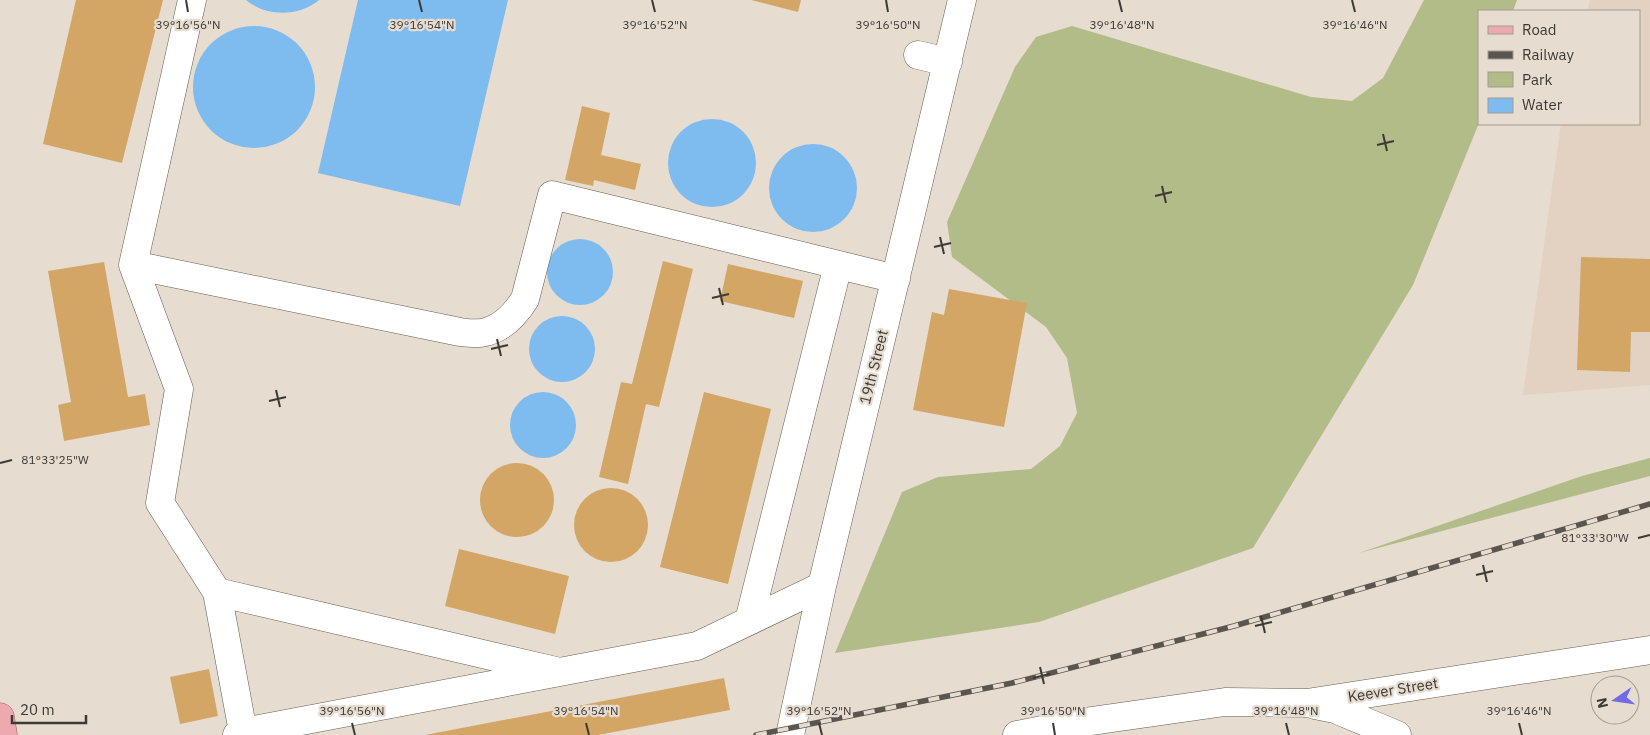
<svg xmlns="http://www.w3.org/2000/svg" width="1650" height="735" viewBox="0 0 1650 735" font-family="'IBM Plex Sans',sans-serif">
	<rect width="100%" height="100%" fill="#e6dcd0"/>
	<path fill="#e3d1c1" d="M1590,0H1650V385L1523,395L1561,124H1639V11H1587Z"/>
	<path fill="#b2bc89" d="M1424,0H1517L1513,11H1479V123L1413,285L1253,548L1039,622L835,653L902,492L938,477L1031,469L1060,446L1077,413L1067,358L1046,327L952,257L947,222L1015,67L1036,37L1072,26L1311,97L1352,101L1383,78Z
		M1650,458V476L1359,553L1582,476Z"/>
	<path fill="#7ebbef" d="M246,0H319C299,17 266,17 246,0Z
		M358,0H508L460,206L318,173Z
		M193 87a61 61 0 1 1 122 0a61 61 0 1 1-122 0Z
		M668 163a44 44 0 1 1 88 0a44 44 0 1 1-88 0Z
		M769 188a44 44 0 1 1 88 0a44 44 0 1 1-88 0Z
		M547 272a33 33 0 1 1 66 0a33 33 0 1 1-66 0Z
		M529 349a33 33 0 1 1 66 0a33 33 0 1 1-66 0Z
		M510 425a33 33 0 1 1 66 0a33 33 0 1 1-66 0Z"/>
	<path fill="#d3a666" d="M76,0H163L122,163L43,144Z
		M751,0H801L798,12Z
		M582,106L610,113L601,155L641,164L635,190L594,180L593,186L565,180Z
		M1581,257L1650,259V332H1631L1630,372L1577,370Z
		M663,261L693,269L659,407L646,404L628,484L599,477L621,382L632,384Z
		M104,262L128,397L145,394L150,425L64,441L58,405L71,402L48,271Z
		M728,264L803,281L794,318L720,301Z
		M949,289L1027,303L1004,427L913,410L932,312L944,315Z
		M704,392L771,409L728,584L660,567Z
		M480 500a37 37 0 1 1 74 0a37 37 0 1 1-74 0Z
		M574 525a37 37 0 1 1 74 0a37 37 0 1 1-74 0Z
		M459,549L569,576L555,634L445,606Z
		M209,669L218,716L180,724L170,677Z
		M724,678L730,710L598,735H425Z"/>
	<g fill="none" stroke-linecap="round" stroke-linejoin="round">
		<g stroke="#645c51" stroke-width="29">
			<path id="minor" d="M192,0L133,265L179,389L160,503L217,592L560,672
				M918,55L948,62
				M133,265L460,332C467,333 474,334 481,333C500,330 515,315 525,299L552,195L896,279
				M217,592L243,732
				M749,621L838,265
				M1315,705L1335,709L1397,735
				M237,735L243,732L697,646L822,586
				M790,735L822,586L962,0
				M1017,735L1077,723L1225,702L1307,703L1650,650"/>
		</g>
		<g stroke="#a85c62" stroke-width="29">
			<path id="major" d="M0,717L3,735"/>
		</g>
		<use href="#minor" stroke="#fff" stroke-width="28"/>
		<use href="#major" stroke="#eda9b0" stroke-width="28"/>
		<g stroke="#5a554f" stroke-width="5.5">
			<path id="rail" d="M756,735L1012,683L1234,626L1650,504"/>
		</g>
		<use href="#rail" stroke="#e6dcd0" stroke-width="4" stroke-dasharray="11" stroke-linecap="butt"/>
	</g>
	<path fill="none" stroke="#3d3934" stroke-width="2" d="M186,0L188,12M419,0L422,12M652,0L655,12M886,0L888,12M1119,0L1122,12M1352,0L1355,12M1383,134L1387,151M1377,145L1394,141M1162,186L1166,203M1155,196L1172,192M940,237L944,254M934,247L951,243M719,288L723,305M712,298L729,294M497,339L501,356M491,349L508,345M276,390L280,407M269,401L286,397M0,463L12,460M1638,538L1650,535M1483,565L1487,582M1476,575L1493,571M1261,616L1265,633M1255,626L1272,622M1040,667L1044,684M1033,678L1050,674M352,723L355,735M586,723L589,735M819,723L822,735M1053,723L1055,735M1286,723L1289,735M1519,723L1522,735"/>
	<g text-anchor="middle" stroke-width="4.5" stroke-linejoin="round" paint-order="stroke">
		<g font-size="15" fill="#3d3934" stroke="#e6dcd0">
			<text transform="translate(874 367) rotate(-76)" y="5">19th Street</text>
			<text transform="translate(1393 690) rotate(-9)" y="5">Keever Street</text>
		</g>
	</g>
	<g font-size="12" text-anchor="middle" fill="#3d3934" stroke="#e6dcd0" stroke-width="4.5" stroke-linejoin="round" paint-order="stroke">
		<text x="188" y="29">39°16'56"N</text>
		<text x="422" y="29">39°16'54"N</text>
		<text x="655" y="29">39°16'52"N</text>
		<text x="888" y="29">39°16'50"N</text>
		<text x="1122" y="29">39°16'48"N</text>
		<text x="1355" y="29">39°16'46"N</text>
		<text x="55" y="464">81°33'25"W</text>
		<text x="1595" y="542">81°33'30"W</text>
		<text x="352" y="715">39°16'56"N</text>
		<text x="586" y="715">39°16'54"N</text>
		<text x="819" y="715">39°16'52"N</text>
		<text x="1053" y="715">39°16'50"N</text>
		<text x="1286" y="715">39°16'48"N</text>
		<text x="1519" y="715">39°16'46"N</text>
	</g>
	<rect x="1478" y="10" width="162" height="115" fill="#e6dcd0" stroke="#a29b92"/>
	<rect x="1488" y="26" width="25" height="8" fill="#eda9b0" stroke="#a29b92"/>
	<text x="1522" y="35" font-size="15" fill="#3d3934">Road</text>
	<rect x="1488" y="51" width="25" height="8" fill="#5a554f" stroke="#a29b92"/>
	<text x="1522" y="60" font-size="15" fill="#3d3934">Railway</text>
	<rect x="1488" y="72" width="25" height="15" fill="#b2bc89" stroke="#a29b92"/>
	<text x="1522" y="85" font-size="15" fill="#3d3934">Park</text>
	<rect x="1488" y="98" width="25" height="15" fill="#7ebbef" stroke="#a29b92"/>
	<text x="1522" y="110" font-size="15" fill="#3d3934">Water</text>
	<g transform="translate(1615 700) rotate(257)"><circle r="24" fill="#e6dcd0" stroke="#a29b92"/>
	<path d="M0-4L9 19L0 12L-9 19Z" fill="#716be6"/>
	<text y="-8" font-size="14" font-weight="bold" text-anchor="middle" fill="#3d3934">N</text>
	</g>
	<path d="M12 715v8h74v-8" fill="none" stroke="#3d3934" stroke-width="2.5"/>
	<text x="20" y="715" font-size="15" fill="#3d3934" stroke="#e6dcd0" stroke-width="4" paint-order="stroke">20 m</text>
</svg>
